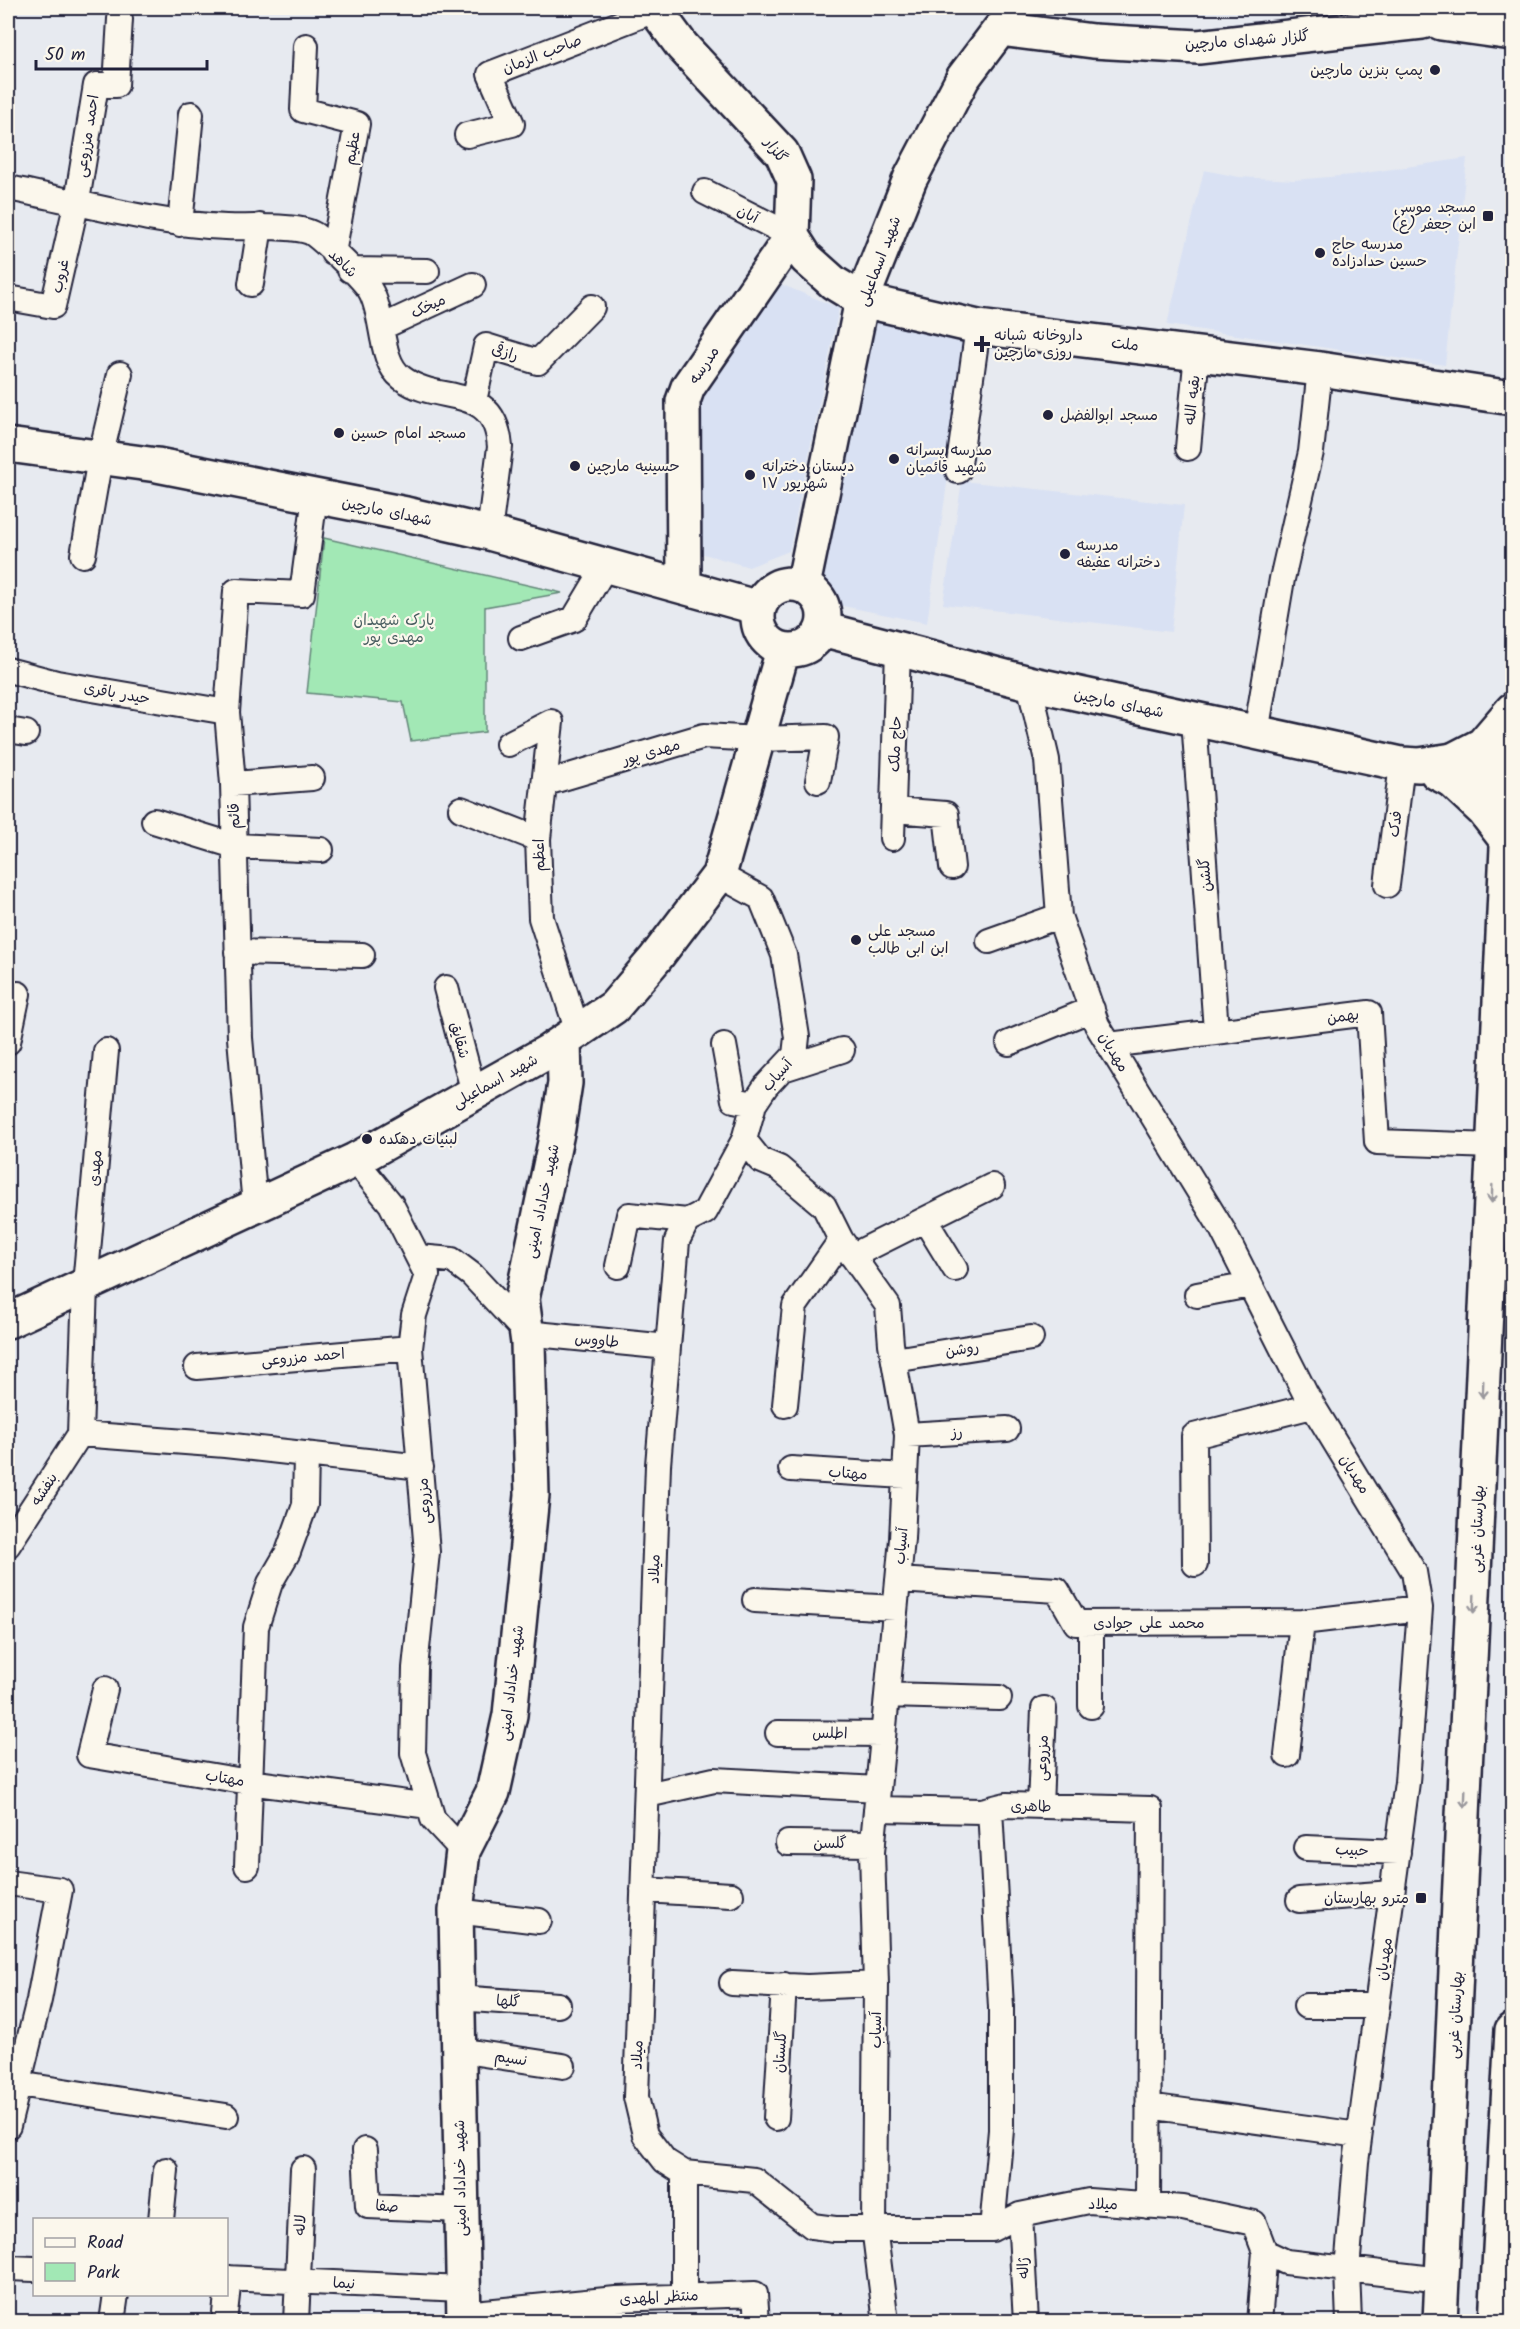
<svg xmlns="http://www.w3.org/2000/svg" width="1520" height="2329" viewBox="0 0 1520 2329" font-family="Kalam,'Playpen Sans Arabic',sans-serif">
	<rect width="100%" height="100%" fill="#e7eaf0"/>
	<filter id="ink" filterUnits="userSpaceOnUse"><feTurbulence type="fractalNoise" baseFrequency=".0167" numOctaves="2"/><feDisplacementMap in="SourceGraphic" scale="12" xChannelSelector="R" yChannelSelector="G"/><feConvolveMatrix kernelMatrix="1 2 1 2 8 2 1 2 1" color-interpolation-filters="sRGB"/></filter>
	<g filter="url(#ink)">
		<path fill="#d9e1f3" d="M1467,158L1445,365L1167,325L1204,170L1239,177L1294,180L1352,175Z
			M780,284L839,308L789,551L749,567L697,552L694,400Z
			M867,313L968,337L927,623L833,604L815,581Z
			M962,481L1184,505L1171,632L943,604Z"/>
		<path fill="#a2e8b5" stroke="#628578" stroke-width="1.5" d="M324,538L562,593L485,607V732L411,741L403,702L307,693Z"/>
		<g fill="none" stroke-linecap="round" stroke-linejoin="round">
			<g stroke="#22223b" stroke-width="28">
				<path id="street" d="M306,46L303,110L357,124L333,253
					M467,135L512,124L490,74L655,10
					M8,188C80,202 152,224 226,227C245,228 301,224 315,235C328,245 362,278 370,290C385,315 378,360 402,378C439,406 495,381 500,447L489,533
					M705,192L792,236
					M180,224L191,114
					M350,270L427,271
					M251,284L260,226
					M8,298L53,306L77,201L96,85H116L120,19
					M382,327L473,285
					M474,401L486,346L538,362L592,307
					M1188,448L1197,353
					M958,471L978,327
					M83,555L100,458L120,374
					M521,638L574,619L605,567
					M8,670L57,683L227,712
					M1029,683L1047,760L1059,916L1097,1025L1222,1229L1305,1393L1414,1572L1420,1608L1407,1782L1356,2162L1347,2270L1349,2322
					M1194,719L1216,1031
					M8,730L26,733
					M1256,733L1282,579L1311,452L1320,369
					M508,744L551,722L538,839L541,918L578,1032
					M546,783L704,736L759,739L826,737L818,781
					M233,784L312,778
					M461,809L538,839
					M893,810L946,814L952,867
					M154,821L235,846L321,850
					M892,838L898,649
					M719,875L761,898L784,955L797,1037L795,1055L766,1086L754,1104L744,1140L760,1160L779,1168L824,1206L841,1240L888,1306L891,1344L907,1435L902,1539L872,1852L876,1984L874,2227L886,2322
					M1387,885L1402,764
					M989,941L1059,916
					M237,952L362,955
					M446,988L474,1093
					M8,1042L18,994
					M1009,1043L1092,1009
					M724,1045L734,1100L754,1104
					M1109,1045L1369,1013L1377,1142L1494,1146
					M783,1069L842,1050
					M744,1140L705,1212L687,1221L677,1241L658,1465L636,2097L645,2135L665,2161L684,2173L754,2180L812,2226L835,2229H992L1020,2215L1089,2201L1183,2208L1254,2223L1265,2252L1286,2262L1442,2280
					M355,1160L391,1204L427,1275L414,1315L410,1348L427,1552L415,1668L413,1753L433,1819L463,1851
					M255,1206L240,1038L233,784L227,712L236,591L302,594L315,496
					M925,1220L955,1269
					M852,1256L992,1186
					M419,1257L452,1260L472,1275L526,1333L668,1347
					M618,1266L629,1215L687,1221
					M1197,1295L1250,1285
					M894,1360L1031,1338
					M197,1367L410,1348
					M785,1405L795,1306L841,1240
					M80,1434L85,1285L106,1051
					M80,1434L225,1445L421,1467
					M907,1435L1007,1429
					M791,1469L905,1476
					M8,1545L80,1434
					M1195,1564L1194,1436L1312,1406
					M898,1580L1057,1590L1076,1623L1302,1622L1420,1608
					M755,1600L895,1608
					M1091,1623V1706
					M105,1689L89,1755L249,1782L429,1806
					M887,1695L999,1698
					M778,1733L883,1734
					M1287,1755L1302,1622
					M647,1795L714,1780L878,1789
					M1040,1806L1044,1709
					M876,1809L982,1811L1006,1805L1150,1809L1148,2206
					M990,1809L1001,2007V2130L992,2229
					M788,1843L873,1844
					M1306,1848L1398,1852
					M247,1866L256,1627L270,1583L288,1552L305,1505L306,1454
					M8,1883L60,1890L39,2000L8,2126
					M643,1890L731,1895
					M1299,1900L1392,1893
					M456,1911L539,1921
					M732,1983L807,1987L876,1984
					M457,1998L558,2005
					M1306,2006H1377
					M458,2050L563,2066
					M18,2084L226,2116
					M1148,2106L1359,2135
					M776,2118L784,1985
					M365,2150L368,2206L461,2210
					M1020,2215L1026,2322
					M161,2220L166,2170
					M8,2268L34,2269
					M226,2278L462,2289
					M684,2295V2173
					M616,2299V2322
					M464,2314L616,2299L755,2294L757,2322
					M112,2322L116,2294
					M224,2322L229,2278
					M296,2322L303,2169
					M1259,2322L1265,2252"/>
			</g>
			<g stroke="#22223b" stroke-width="38">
				<path id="secondary" d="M654,8L682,46L782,153L794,180L792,236L806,258L834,283L862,300L978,327L1320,369L1512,398
					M1441,23L1512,33
					M1000,29L1093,41L1198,47L1422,22L1475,8
					M8,445L157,465L406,514L489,533L759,608
					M758 617a33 33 0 1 1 66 0a33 33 0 1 1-66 0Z
					M803,586L862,300L910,179L963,78L1000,29
					M684,587L683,401L688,387L792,236
					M822,629L1029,683L1402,764L1419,765L1453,760L1512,763
					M1437,773L1451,780L1512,791
					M8,1321L355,1160L549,1051L614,1007L655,959L719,875L783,650
					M464,2322L456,1911L463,1851L493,1792L510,1715L532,1495L528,1343L522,1299L558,1128L565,1083L564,1041"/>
			</g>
			<g stroke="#22223b" stroke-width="38">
				<path id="primary" d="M1453,760L1482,745L1512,710
					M1451,780L1484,811L1507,841
					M1440,2322L1512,737
					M1496,2322L1512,2030"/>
			</g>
			<use href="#street" stroke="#fbf7ec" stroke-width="24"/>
			<use href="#secondary" stroke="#fbf7ec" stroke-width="33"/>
			<use href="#primary" stroke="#fbf7ec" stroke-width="33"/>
		</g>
		<defs><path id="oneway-shaft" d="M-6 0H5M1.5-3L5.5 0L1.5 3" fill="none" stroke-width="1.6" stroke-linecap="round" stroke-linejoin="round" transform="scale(1.5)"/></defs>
		<g stroke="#99979c">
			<use href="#oneway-shaft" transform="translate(1492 1194) rotate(92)"/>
			<use href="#oneway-shaft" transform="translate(1483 1389) rotate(92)"/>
			<use href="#oneway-shaft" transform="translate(1474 1604) rotate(92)"/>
			<use href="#oneway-shaft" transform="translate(1465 1799) rotate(92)"/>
		</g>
	</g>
	<g fill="#22223b" stroke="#fbf7ec" stroke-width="2">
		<circle cx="1435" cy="70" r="6"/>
		<rect x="1482" y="210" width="12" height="12" rx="3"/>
		<circle cx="1320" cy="253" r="6"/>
		<path d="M979 335h6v6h6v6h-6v6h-6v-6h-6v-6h6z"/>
		<circle cx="1048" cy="415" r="6"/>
		<circle cx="339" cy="433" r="6"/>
		<circle cx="894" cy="459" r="6"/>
		<circle cx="575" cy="466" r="6"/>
		<circle cx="750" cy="475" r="6"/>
		<circle cx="1065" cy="554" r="6"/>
		<circle cx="856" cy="940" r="6"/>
		<circle cx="367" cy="1139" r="6"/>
		<rect x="1415" y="1892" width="12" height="12" rx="3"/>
	</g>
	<g text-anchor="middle" stroke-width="4.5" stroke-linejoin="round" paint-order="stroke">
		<g font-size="15" fill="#22223b" stroke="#fbf7ec">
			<text transform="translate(1247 40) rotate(-4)" y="5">گلزار شهدای مارچین</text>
			<text transform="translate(542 54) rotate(-21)" y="5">صاحب الزمان</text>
			<text transform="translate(87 136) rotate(-81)" y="5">احمد مزروعی</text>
			<text transform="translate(352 148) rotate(-80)" y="5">عظیم</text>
			<text transform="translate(776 150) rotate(54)" y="5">گلزار</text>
			<text transform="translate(748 214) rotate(27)" y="5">آبان</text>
			<text transform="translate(879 261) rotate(-69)" y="5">شهید اسماعیلی</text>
			<text transform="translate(343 263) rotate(45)" y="5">شاهد</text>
			<text transform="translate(60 276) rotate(-77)" y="5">غروب</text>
			<text transform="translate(428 306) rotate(-25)" y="5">میخک</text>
			<text transform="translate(1125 344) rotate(7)" y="5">ملت</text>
			<text transform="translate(505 352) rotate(16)" y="5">رازقی</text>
			<text transform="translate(704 365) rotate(-56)" y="5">مدرسه</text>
			<text transform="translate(1192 400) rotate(-84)" y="5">بقیه الله</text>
			<text transform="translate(387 511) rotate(12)" y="5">شهدای مارچین</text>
			<text transform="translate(117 693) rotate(10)" y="5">حیدر باقری</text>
			<text transform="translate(1119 703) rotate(12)" y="5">شهدای مارچین</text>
			<text transform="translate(895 744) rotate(-88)" y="5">حاج ملک</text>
			<text transform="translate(651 752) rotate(-16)" y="5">مهدی پور</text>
			<text transform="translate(234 816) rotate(-92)" y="5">قائم</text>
			<text transform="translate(1395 824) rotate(-83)" y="5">فدک</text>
			<text transform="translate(539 855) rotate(-91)" y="5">اعظم</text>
			<text transform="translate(1205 875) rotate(-94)" y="5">گلشن</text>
			<text transform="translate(1343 1016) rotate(-7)" y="5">بهمن</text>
			<text transform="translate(460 1040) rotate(75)" y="5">شقایق</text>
			<text transform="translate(1114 1052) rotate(59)" y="5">مهدیان</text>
			<text transform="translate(777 1075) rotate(-49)" y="5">آسیاب</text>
			<text transform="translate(495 1081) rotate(-29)" y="5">شهید اسماعیلی</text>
			<text transform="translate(95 1168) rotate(-85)" y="5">مهدی</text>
			<text transform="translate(542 1201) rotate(-78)" y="5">شهید خداداد امینی</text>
			<text transform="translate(597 1340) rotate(6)" y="5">طاووس</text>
			<text transform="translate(962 1349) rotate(-9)" y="5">روشن</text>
			<text transform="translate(303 1357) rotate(-5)" y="5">احمد مزروعی</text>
			<text transform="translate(957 1432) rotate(-3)" y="5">رز</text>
			<text transform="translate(848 1473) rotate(4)" y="5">مهتاب</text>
			<text transform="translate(1355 1474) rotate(58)" y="5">مهدیان</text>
			<text transform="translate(44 1489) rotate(-57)" y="5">بنفشه</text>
			<text transform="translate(424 1501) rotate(-94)" y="5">مزروعی</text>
			<text transform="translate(1477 1529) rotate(-88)" y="5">بهارستان غربی</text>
			<text transform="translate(901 1546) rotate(-85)" y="5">آسیاب</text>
			<text transform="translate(654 1569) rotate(-88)" y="5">میلاد</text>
			<text x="1149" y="1628">محمد علی جوادی</text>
			<text transform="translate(511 1683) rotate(-83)" y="5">شهید خداداد امینی</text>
			<text transform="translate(830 1733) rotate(1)" y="5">اطلس</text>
			<text transform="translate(1042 1758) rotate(-88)" y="5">مزروعی</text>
			<text transform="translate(225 1778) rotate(9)" y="5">مهتاب</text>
			<text transform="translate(1031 1806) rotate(1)" y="5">طاهری</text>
			<text x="830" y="1848">گلسن</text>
			<text transform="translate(1352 1850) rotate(3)" y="5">حبیب</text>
			<text transform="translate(1384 1959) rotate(-82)" y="5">مهدیان</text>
			<text transform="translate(508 2001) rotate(4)" y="5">گلها</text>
			<text transform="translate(1455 2015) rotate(-87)" y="5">بهارستان غربی</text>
			<text transform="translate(876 2030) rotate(-90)" y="5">آسیاب</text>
			<text transform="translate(780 2052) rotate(-86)" y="5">گلستان</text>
			<text transform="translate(637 2055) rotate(-88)" y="5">میلاد</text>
			<text transform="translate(511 2058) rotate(9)" y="5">نسیم</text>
			<text transform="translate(460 2178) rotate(-91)" y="5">شهید خداداد امینی</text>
			<text transform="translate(1103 2204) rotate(1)" y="5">میلاد</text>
			<text transform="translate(387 2206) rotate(4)" y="5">صفا</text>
			<text transform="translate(300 2225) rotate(-87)" y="5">لاله</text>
			<text transform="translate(1023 2268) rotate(-93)" y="5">ژاله</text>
			<text transform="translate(344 2283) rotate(3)" y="5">نیما</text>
			<text transform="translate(659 2297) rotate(-3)" y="5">منتظر المهدی</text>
		</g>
		<g font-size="15" fill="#22223b" stroke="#fbf7ec" text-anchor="start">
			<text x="1423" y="75" text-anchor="end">پمپ بنزین مارچین</text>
			<text x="1476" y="212" text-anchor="end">مسجد موسی<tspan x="1476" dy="17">ابن جعفر (ع)</tspan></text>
			<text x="1332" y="249">مدرسه حاج<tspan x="1332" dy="17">حسین حدادزاده</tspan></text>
			<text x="994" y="340">داروخانه شبانه<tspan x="994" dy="17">روزی مارچین</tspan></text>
			<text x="1060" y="420">مسجد ابوالفضل</text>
			<text x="351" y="438">مسجد امام حسین</text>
			<text x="906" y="455">مدرسه پسرانه<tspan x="906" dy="17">شهید قائمیان</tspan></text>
			<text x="587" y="471">حسینیه مارچین</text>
			<text x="762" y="471">دبستان دخترانه<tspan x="762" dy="17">۱۷ شهریور</tspan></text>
			<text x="1077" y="550">مدرسه<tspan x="1077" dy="17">دخترانه عفیفه</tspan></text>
			<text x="868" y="936">مسجد علی<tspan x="868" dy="17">ابن ابی طالب</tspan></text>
			<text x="379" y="1144">لبنیات دهکده</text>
			<text x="1409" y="1903" text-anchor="end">مترو بهارستان</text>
		</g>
		<g font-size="15" fill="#485d60" stroke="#fbf7ec">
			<text x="394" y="625">پارک شهیدان<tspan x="394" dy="17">مهدی پور</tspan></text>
		</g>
	</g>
	<rect width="1520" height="2329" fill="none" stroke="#fbf7ec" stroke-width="30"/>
	<rect x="15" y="15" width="1490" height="2299" fill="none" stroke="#22223b" stroke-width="2" filter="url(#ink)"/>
	<rect x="33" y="2218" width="195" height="78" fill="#fbf7ec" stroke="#a4a2a5" stroke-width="1.5"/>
	<rect x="45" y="2238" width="30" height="9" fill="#fbf7ec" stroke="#a4a2a5" stroke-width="1.5"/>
	<text x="87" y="2248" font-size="18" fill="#22223b">Road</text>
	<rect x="45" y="2263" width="30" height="18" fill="#a2e8b5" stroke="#a4a2a5" stroke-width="1.5"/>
	<text x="87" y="2278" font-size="18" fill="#22223b">Park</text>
	<path d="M36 60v9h171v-9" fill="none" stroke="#22223b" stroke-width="3"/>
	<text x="45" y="60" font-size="18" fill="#22223b" stroke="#fbf7ec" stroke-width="4.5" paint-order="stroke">50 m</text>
</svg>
